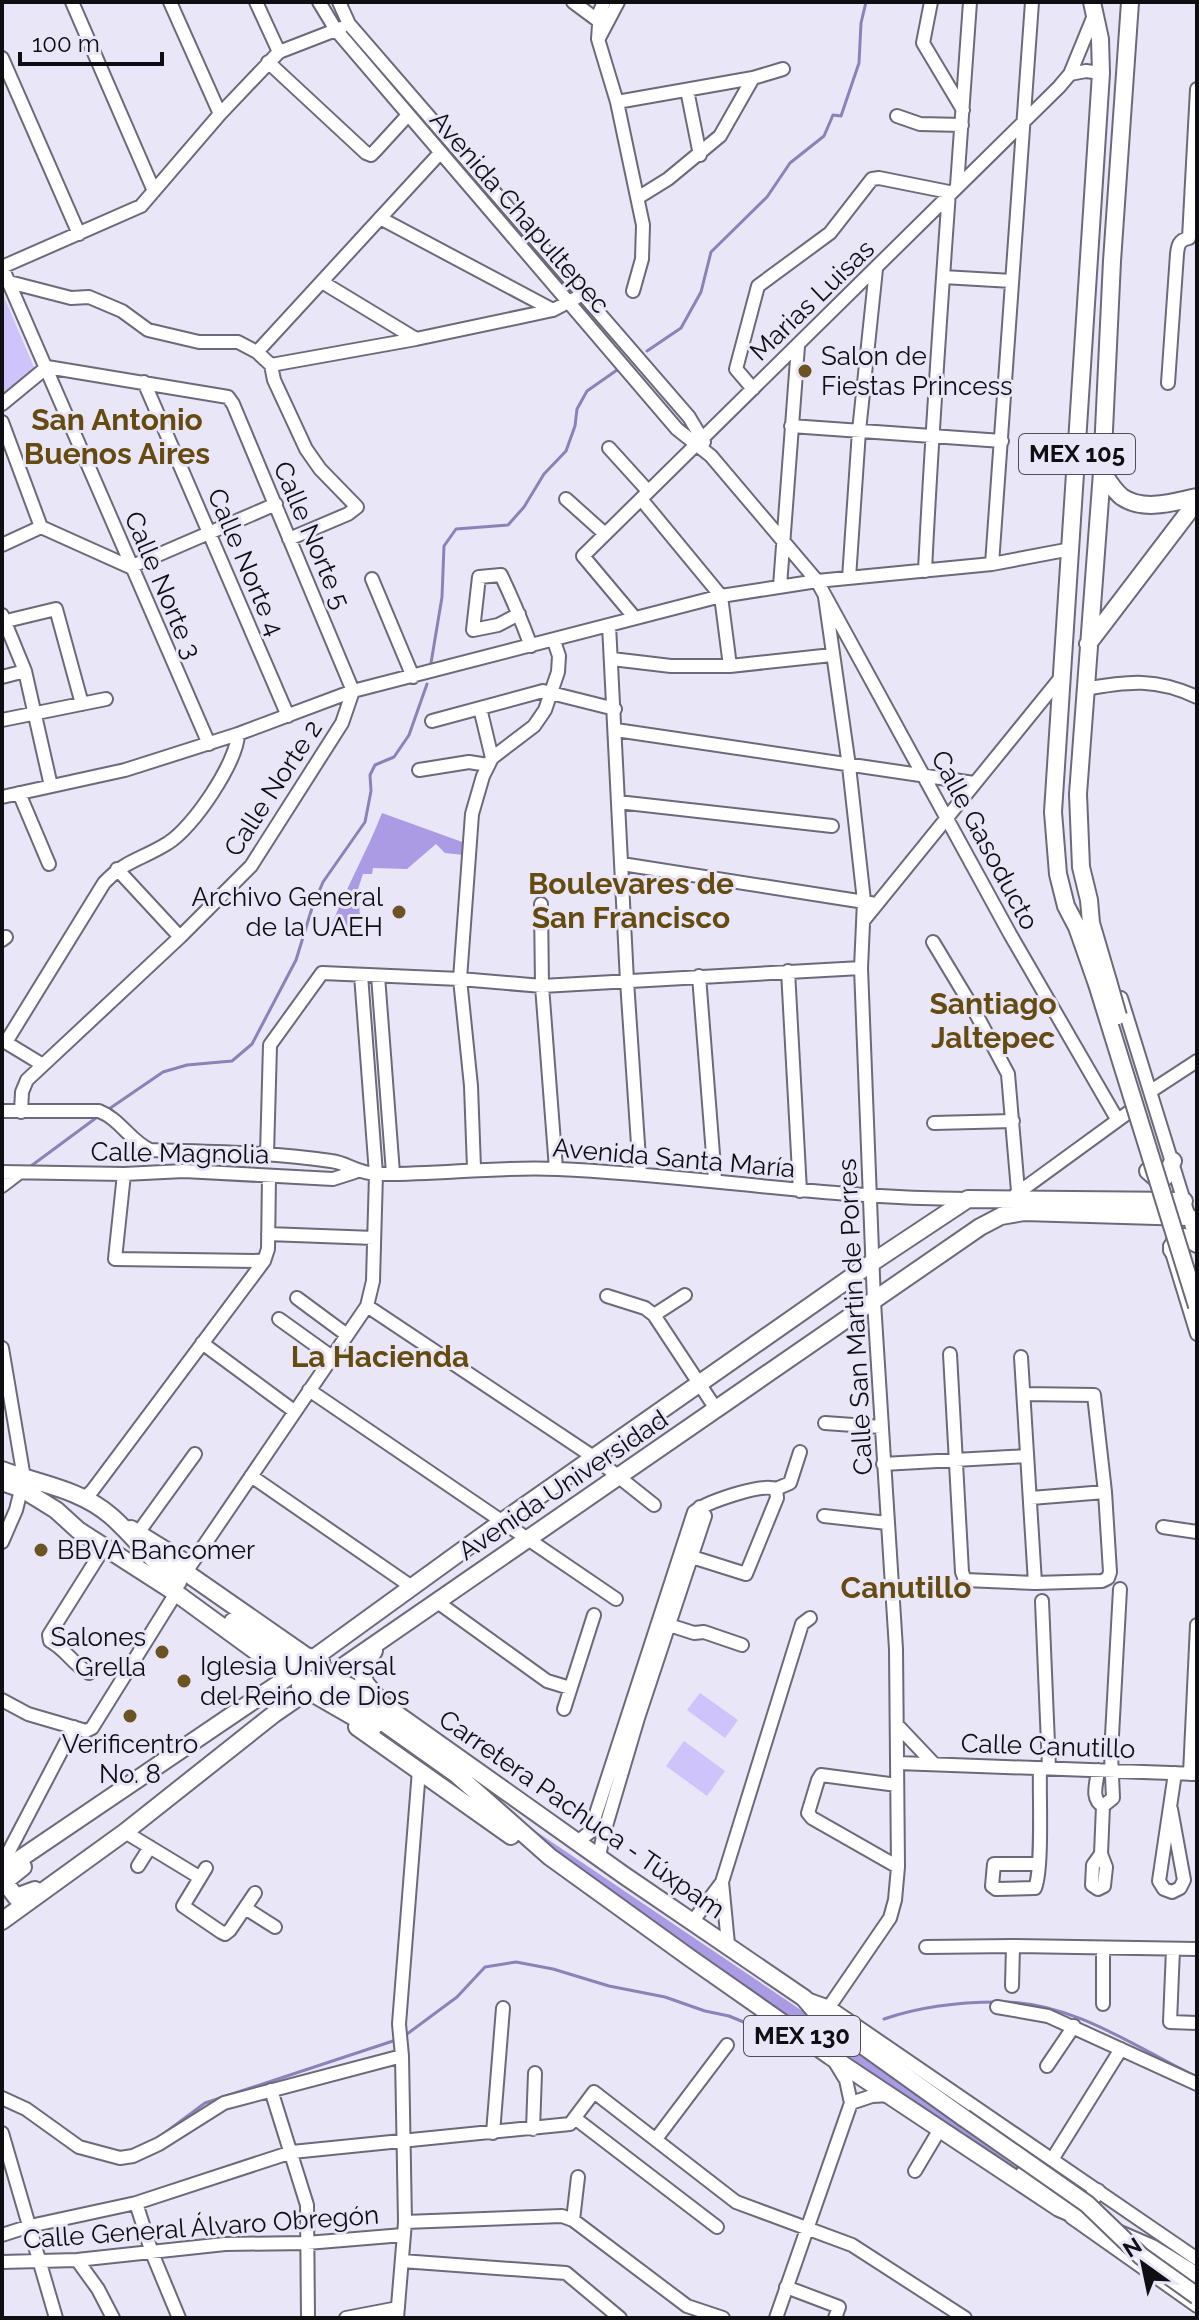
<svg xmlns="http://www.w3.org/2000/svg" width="1199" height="2320" viewBox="0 0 1199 2320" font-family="Raleway,sans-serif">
	<rect width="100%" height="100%" fill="#e9e6f8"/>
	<path fill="#cec4fb" d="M2,292L36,372L2,396Z
		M700,1693L738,1720L725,1738L687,1710Z
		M684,1741L725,1771L707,1796L666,1766Z"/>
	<path fill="#aa9be4" d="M382,813L465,843L464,855L445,853L436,844L407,869L373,868L372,874H363L358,889L360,917L354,923L357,935L329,932C344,891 366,854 382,813Z
		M522,1822L862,2051L901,2084L1026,2174L1000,2162L791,2021L520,1825Z"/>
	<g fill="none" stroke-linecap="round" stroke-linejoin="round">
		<path stroke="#8c82b8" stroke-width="3" d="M647,351L681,328L701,292L711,252L767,197L790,163L824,136L833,115L841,116L859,63L861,23L866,2
			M431,663L442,597L444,546L456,529L508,525L524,507L544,474L566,451L575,426L577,409L587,391L617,370
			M106,1111L163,1072L187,1065L232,1061L252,1044L296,960L312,908L323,882L365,822L371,791L370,775L375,765L394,757L409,735L427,684
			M31,1166L100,1115
			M1005,2002C1074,2003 1137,2048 1197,2077
			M884,2019C922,2006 957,2002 997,2002
			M403,2037L457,1997L485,1967L516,1962L553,1969L609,1986L665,1997L705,2011L729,2016L746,2023L785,2051L799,2054
			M166,2132L205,2103L396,2040"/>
		<g stroke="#6c6979" stroke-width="16">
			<path id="minor" d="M72,2L154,191
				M170,2L220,114
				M256,2L279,52
				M319,2L336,30L677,429L711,456L817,581L1010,934L1117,1119
				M339,2L349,24L689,417L704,442
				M573,2L604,25
				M604,2L600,11L598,39L617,102L643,225L642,259L633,291
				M931,2L923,43L963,110
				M599,38L618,2
				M2,58L79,234
				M268,62L366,153L371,155L376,150L408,115
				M1070,74L1086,71L1101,73
				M687,90L700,155
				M617,102L753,78L783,69
				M897,116L920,124L962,125
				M957,186L970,2
				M639,197L668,179L720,136L753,78
				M380,218L553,310
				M1189,238L1197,89
				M2,267L209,744
				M2,267L141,206L220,114L279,52L341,28
				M943,277L1012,281
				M9,282L71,298L89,297L122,311L148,330L199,342H238L257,352L271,365L274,380L306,449L320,469L357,507L348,514L289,539
				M322,282L416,339
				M257,352L440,153
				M271,365L416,339L553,310L576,298
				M144,382L288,716
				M1168,383L1177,254C1178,245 1179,240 1189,238
				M753,389L736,369L758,286L830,233L872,179L879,178L949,192C940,318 931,445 925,571
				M2,404L47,367
				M2,422L41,527
				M791,426L1002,441
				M609,448L648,491
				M566,499L604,533
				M641,499L721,596L730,666
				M41,527L130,567L276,504
				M2,545L41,527
				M992,564L1032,2
				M849,578L859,431L876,269
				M372,579L413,677
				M780,586L798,346
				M825,597L849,766L864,901L861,968L874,1302L896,1649L898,1867L895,1900L890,1918L829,2007
				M519,614L498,625L473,630L479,577L501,575C512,598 522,622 531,646
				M2,615L25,671L51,786
				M635,618L583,556L1059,87L1070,74L1095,13
				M2,622L56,609L82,704
				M609,625L627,981L640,1174
				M612,659L671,666H730L832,655
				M2,677L25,671
				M1085,689C1129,681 1156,678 1197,697
				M480,708L492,758
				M2,720L106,699
				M432,721L543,691L615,709
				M616,730L974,783
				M419,770L469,762L488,765
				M19,793L49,864
				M2,797L125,770L238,734L353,691L721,596L817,581L992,564L1071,549
				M618,802L832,826
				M622,864L871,903
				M117,869L180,937
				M541,904L542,986L556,1169
				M864,920L1062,676
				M2,940L6,937
				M933,942L974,1010L1008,1074L1018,1191
				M788,971L800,1191
				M378,976L393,1173
				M699,976L715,1180
				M1121,998L1197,1243
				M2,1040L43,1065
				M6,1042L104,883C125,860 143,859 168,843C193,828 237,762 238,734
				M1151,1091L1197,1061
				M2,1111H99C120,1119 130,1141 150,1150C210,1152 271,1152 331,1161C348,1163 356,1173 377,1174C437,1175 497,1166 558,1169C695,1175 830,1199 968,1199
				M21,1112L22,1092L27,1080L180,937L251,866L342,723L353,691L233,404L228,397L47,367
				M934,1123L1013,1121
				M267,1154L270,1045L322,973L460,979L542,986L861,968
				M474,1168L471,1086L460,979L472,814L483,776L492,758L534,726L545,710L558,672L559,656L554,641
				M2,1172L124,1174L184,1171L333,1179L355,1172
				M124,1174L115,1259L264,1261
				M2,1186L19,1173
				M1015,1195L1129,1112
				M268,1234L374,1238
				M1170,1246L1197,1334
				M607,1296L645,1308L654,1315L716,1409
				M297,1298L347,1335
				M367,1306L595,1458L654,1505
				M654,1315L685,1295
				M279,1319L332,1357
				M202,1343L294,1411
				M2,1348L24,1478L16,1510L2,1542
				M950,1354L962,1572L965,1580L1035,1583L1102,1581L1108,1578L1110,1572L1105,1492L1094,1395L1024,1394
				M1021,1357L1035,1583
				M309,1390L616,1599
				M825,1423L881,1427
				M883,1464L1027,1456
				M251,1476L412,1587
				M776,1489L790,1483L800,1452
				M1031,1498L1105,1492
				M83,1499L92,1491L264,1261L268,1249L269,1177
				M824,1516L887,1523
				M1163,1527L1197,1532
				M138,1533L195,1454
				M692,1557L746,1574L777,1498L776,1489
				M190,1566L367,1306L373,1281L376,1174L361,975
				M436,1601L547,1681L570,1688
				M1042,1601L1049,1768
				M669,1625L694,1633L704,1632L742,1645
				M89,1673C71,1663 68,1651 50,1641L49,1635L105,1546
				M2,1700L28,1714L86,1731L92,1728L176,1593
				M564,1709L594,1615
				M898,1726L934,1764
				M898,1763L1197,1774
				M1098,1770C1097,1783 1090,1799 1103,1806L1101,1854L1106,1867L1104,1886L1098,1889L1092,1885L1093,1865L1101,1854
				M1190,1774L1197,1625
				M897,1785L821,1775L818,1780L808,1813L812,1818L898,1867
				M1103,1806L1113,1798L1111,1754L1120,1589
				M1171,1809L1184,1880L1180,1888L1172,1892L1164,1889L1159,1881L1175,1773
				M125,1832L199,1877
				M577,1842L590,1832L694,1512C707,1502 761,1483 776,1489
				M599,1857L603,1836L638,1718L705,1516L700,1507
				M1038,1864H994L992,1886L996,1889L1035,1888C1043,1868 1039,1793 1040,1768
				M138,1866L150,1847
				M8,1867L7,1855L74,1727
				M206,1868L183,1906L221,1932L225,1934L230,1930L255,1893
				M722,1882L728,1944
				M245,1908L275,1927
				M693,1921L722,1882L802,1624L810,1618
				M926,1947L1013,1946L1197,1949
				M1103,1948V2004
				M1173,1949L1170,2022L1197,2023
				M1012,1986L1013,1946
				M804,1998L829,2007L1197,2259
				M997,2007L1048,2016L1197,2084
				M1047,2066L1074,2026
				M271,2090L307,2205L308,2318
				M2,2098L26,2109L79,2147L120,2158L133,2156L159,2144L224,2103L402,2056
				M851,2103L872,2096L891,2095
				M576,2119L717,2227
				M533,2129L535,2073
				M2,2133L56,2318
				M493,2133L503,2008
				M656,2139L727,2045
				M1053,2158L1121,2049
				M915,2171L940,2129
				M136,2203L152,2253L179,2318
				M1071,2217L1197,2306
				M573,2220L578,2177
				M405,2222L562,2216L573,2220L687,2306L723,2318
				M2,2235L30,2226L136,2203L292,2152L570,2124L594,2092L736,2202L852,2245L965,2318
				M77,2260L98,2289L113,2318
				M402,2261L566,2273L620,2318
				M2,2262L77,2260L225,2244L307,2243L403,2235
				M786,2287L839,2307L835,2318
				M346,2318L398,2308
				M397,2318L405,2222L402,2056L399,2024L419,1770
				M776,2318L851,2103L846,2080L835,2062"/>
		</g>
		<g stroke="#6c6979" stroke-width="20">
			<path id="major" d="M1092,2L1100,39L1101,73L1053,812L1058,874L1066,906L1077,927L1097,984
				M1102,472C1108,480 1114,491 1122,497C1144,512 1174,502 1197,497
				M1088,644L1197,501
				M1108,981L1091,923L1089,900L1081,867L1078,794L1102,472L1112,261L1130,2
				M1148,1171L1156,1178L1165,1177L1173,1161
				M1172,1250L1175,1241L1184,1237L1197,1244
				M2,1470C39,1484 80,1489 111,1516C135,1537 153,1563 178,1582
				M2,1482L22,1489L56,1510L78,1530L176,1593L261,1655L286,1670L318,1683L384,1723L456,1774L550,1857L690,1958L830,2056L1059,2208L1152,2248L1197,2276
				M131,1529L183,1561
				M162,1561L191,1576L306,1656L321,1660
				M233,1621L293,1662
				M374,1651L360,1670L366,1684L377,1697
				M322,1673L375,1699L394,1712L625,1876L804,1998L816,2012L964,2118
				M300,1686L373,1728
				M357,1727L511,1836
				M23,1867L8,1879L7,1885L16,1897L35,1890
				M2,1871L278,1684L503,1521L873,1262L968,1199L1184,1201
				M2,1921L125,1832L274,1714L980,1227L1001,1216L1024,1212L1189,1217
				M1024,2174L1082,2204L1088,2202L1097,2192"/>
		</g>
		<use href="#minor" stroke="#fff" stroke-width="12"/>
		<use href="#major" stroke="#fff" stroke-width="16"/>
		<g stroke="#6c6979" stroke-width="20" stroke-linecap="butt">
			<path id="major-bridge" d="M1108,981L1118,1016
				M1097,984L1197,1306
				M964,2118L1087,2204L1141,2256L1197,2296"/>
		</g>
		<use href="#major-bridge" stroke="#fff" stroke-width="16"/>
	</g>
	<g fill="#6b5323" stroke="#e9e6f8" stroke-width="3">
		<circle cx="805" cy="371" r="8"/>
		<circle cx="399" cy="912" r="8"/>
		<circle cx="41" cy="1550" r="8"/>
		<circle cx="162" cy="1652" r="8"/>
		<circle cx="184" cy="1681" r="8"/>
		<circle cx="130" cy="1716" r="8"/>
	</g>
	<g text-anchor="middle" stroke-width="6" stroke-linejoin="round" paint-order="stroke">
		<g fill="#e9e6f8" stroke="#504f58" stroke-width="2">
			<rect x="1019" y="434" width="116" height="40" rx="6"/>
			<rect x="744" y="2016" width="116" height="40" rx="6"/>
		</g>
		<g font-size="24" font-weight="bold" fill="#0f0e13">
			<text x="1077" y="462">MEX 105</text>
			<text x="802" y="2044">MEX 130</text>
		</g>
		<g font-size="26" fill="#0f0e13" stroke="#e9e6f8">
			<text transform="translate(520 212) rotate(49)" y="9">Avenida Chapultepec</text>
			<text transform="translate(812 300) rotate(-44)" y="9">Marias Luisas</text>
			<text transform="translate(312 535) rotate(67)" y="9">Calle Norte 5</text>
			<text transform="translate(246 562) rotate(67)" y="9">Calle Norte 4</text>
			<text transform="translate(163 585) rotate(67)" y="9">Calle Norte 3</text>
			<text transform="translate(273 788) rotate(-57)" y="9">Calle Norte 2</text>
			<text transform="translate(985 840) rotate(62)" y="9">Calle Gasoducto</text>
			<text transform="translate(180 1153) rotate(1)" y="9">Calle Magnolia</text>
			<text transform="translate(674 1158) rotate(5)" y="9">Avenida Santa María</text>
			<text transform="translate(855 1317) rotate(-93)" y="9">Calle San Martin de Porres</text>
			<text transform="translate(563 1485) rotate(-34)" y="9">Avenida Universidad</text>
			<text transform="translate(1048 1746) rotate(2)" y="9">Calle Canutillo</text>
			<text transform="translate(582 1814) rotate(35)" y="9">Carretera Pachuca - Túxpam</text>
			<text transform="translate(201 2227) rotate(-4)" y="9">Calle General Álvaro Obregón</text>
		</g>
		<g font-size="26" fill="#0f0e13" stroke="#e9e6f8" text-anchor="start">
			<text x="821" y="365">Salon de<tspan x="821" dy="30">Fiestas Princess</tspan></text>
			<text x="383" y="906" text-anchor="end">Archivo General<tspan x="383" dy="30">de la UAEH</tspan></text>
			<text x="57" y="1559">BBVA Bancomer</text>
			<text x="146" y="1646" text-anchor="end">Salones<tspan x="146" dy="30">Grella</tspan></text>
			<text x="200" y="1675">Iglesia Universal<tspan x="200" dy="30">del Reino de Dios</tspan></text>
			<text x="130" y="1753" text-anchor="middle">Verificentro<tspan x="130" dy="30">No. 8</tspan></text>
		</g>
		<g font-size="30" font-weight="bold" fill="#654b10" stroke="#e9e6f8">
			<text x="117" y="430">San Antonio<tspan x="117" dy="34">Buenos Aires</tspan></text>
			<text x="631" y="894">Boulevares de<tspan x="631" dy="34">San Francisco</tspan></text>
			<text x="993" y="1014">Santiago<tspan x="993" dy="34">Jaltepec</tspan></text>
			<text x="380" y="1367">La Hacienda</text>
			<text x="906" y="1598">Canutillo</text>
		</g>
	</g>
	<rect width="1199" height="2320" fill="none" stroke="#0f0e13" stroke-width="8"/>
	<g transform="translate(1143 2264) rotate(327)" stroke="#e9e6f8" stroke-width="6" paint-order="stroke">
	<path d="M0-6L14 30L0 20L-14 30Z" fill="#0f0e13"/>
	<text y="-12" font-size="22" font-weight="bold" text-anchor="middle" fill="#0f0e13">N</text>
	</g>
	<path d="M20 52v12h142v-12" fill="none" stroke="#0f0e13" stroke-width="4"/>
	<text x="32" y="52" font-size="24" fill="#0f0e13" stroke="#e9e6f8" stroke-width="6" paint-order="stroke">100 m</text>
</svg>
